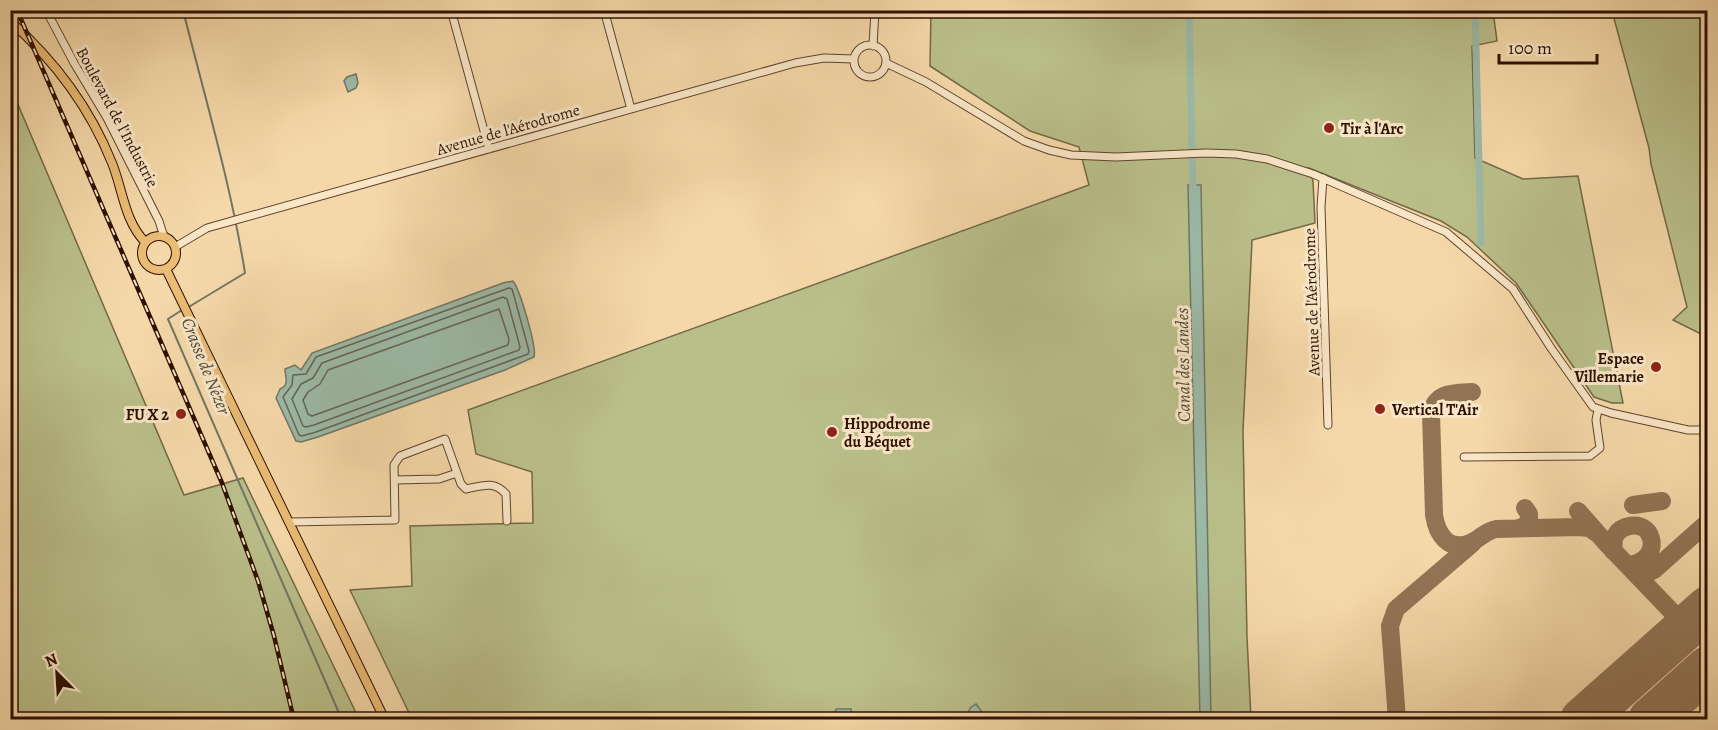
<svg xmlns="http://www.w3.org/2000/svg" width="1718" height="730" viewBox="0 0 1718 730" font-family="Alegreya,serif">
	<rect width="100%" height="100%" fill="#f5d8a9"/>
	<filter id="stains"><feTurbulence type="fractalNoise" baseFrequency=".00333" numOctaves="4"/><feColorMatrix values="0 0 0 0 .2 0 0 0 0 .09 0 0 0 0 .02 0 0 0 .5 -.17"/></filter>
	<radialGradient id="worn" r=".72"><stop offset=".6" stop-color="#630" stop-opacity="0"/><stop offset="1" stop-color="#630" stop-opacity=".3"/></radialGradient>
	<path fill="#babf8a" stroke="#746846" stroke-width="1.5" d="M931,11H1493L1497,41L1472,46L1475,158L1523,179L1578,176L1623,403H1612L1594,397L1516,283L1467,237L1441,221L1309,168L1313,181L1315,223L1252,240L1243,431L1247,637L1251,719H412L350,590L412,586L410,526L533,523L532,472L476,454L468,410L1089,185L1079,147L1030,131L930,66Z
		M1612,11H1707V337L1673,320L1687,307L1651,164L1649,148Z
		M11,88L184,495L243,478L359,719H11Z"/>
	<path fill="#9cbaa8" stroke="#707665" stroke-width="1.5" d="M356,74L358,83L356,88L348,92L344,81L347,77Z
		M1188,185H1201L1211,720L1200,719Z
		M513,281C520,290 537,347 534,357L505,370L318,437L301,442L296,441L276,398L280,389C290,385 285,377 285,369L295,365L301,370L312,353L503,283Z
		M976,704L982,712V719H966L970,708Z
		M836,709H851L852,719H833Z"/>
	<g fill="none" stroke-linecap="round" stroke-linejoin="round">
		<path stroke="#656554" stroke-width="1.5" d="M509,288L512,289L514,296L529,351L528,354L316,432L302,436L299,435L283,397L292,385L293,375L306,374L316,357Z
			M503,297L507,299L520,347L519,350L314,425L306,427L303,426L292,399L301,384L313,378L322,363Z
			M499,309L509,339L508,345L312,416L308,414L303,400L308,392L320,384L328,370Z"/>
		<path stroke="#707665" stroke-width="2" d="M183,10C205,98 231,185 245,273L187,308
			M182,310L168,319L342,720"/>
		<path stroke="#9cbaa8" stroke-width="7" d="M1189,10L1193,192
			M1475,10L1481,243"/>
		<path stroke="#927455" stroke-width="18" d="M1472,392C1453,393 1436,392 1431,413L1434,515C1437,534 1448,552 1470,543C1480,539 1485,531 1496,529L1579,527L1589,528L1598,534
			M1633,505L1662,501
			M1578,511L1607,544L1675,615L1678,629L1672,639
			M1518,528L1523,527L1529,521V514L1525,508
			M1613,551C1614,546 1613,541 1615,536C1621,525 1640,521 1648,532C1659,549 1644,565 1627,565
			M1632,570L1645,574L1654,570L1708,522
			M1675,615L1687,619L1701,613
			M1397,720L1390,626L1396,609L1473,543"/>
		<path stroke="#927455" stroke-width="44" d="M1582,720L1708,608
			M1650,720L1708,668"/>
		<g stroke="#60422b" stroke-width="9">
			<path id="minor" d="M46,10L74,63L107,118L159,221L164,237
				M451,10L489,149
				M604,10L631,109
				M854 61a16 16 0 1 1 32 0a16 16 0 1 1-32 0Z
				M873,46L875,10
				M886,63L926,82L1024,141L1049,150L1071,155L1116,157L1206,153L1236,154L1267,159L1313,174L1446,232L1513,289L1551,348L1593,407L1611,413L1688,430H1700L1708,428
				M1323,178L1321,207L1328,425
				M175,247L207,228L795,63L824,58L854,59
				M1464,457L1590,456L1600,448L1596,420L1598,410
				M395,480L439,479L457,473
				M290,522L395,520L394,465L400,456L445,439L461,484L466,489C483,486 493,480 506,494L507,521"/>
		</g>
		<g stroke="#2e1001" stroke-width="10">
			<path id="major" d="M10,21C54,60 90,108 112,163C123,190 124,220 145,242
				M142 253a17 17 0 1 1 34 0a17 17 0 1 1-34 0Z
				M166,269L385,720"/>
		</g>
		<use href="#minor" stroke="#f8e6c7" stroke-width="7"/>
		<use href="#major" stroke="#eabc74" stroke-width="8"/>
		<g stroke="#2e1001" stroke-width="4.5">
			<path id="rail" d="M17,10L222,483L258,581L274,636L294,720"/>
		</g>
		<use href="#rail" stroke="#f8e6c7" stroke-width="2" stroke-dasharray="7" stroke-linecap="butt"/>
	</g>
	<g fill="#8f2418" stroke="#f8e6c7" stroke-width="2">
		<circle cx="1329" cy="128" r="6"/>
		<circle cx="1656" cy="367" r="6"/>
		<circle cx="1380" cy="409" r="6"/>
		<circle cx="181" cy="414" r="6"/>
		<circle cx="832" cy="432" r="6"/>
	</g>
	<g text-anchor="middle" stroke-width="6" stroke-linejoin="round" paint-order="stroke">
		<g font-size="16" fill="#2e1001" stroke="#f8e6c7">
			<text transform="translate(118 117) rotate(62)" y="6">Boulevard de l'Industrie</text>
			<text transform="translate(508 129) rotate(-16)" y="6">Avenue de l'Aérodrome</text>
			<text transform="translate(1311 302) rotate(-92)" y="6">Avenue de l'Aérodrome</text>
		</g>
		<g font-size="16" font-weight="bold" fill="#2e1001" stroke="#f8e6c7" text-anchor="start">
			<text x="1341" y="134">Tir à l'Arc</text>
			<text x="1644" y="364" text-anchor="end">Espace<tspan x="1644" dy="18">Villemarie</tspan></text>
			<text x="1392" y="415">Vertical T'Air</text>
			<text x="169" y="420" text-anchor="end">FU X 2</text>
			<text x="844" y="429">Hippodrome<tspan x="844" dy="18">du Béquet</tspan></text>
		</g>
		<g font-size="18" font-style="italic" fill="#544c3b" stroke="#f8e6c7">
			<text transform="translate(1183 365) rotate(-91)" y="6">Canal des Landes</text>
			<text transform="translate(206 366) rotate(68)" y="6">Crasse de Nézer</text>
		</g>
	</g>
	<rect width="1718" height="730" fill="none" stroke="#f5d8a9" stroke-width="36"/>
	<rect x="12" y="12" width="1694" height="706" fill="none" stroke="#2e1001" stroke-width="3"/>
	<rect x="18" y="18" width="1682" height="694" fill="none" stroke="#2e1001" stroke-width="1.5"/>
	<g transform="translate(57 673) rotate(336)" stroke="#f8e6c7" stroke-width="4.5" paint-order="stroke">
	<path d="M0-4.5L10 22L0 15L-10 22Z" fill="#2e1001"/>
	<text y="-9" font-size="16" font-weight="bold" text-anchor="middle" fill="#2e1001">N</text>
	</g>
	<path d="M1499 54v9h98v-9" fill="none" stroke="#2e1001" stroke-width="3"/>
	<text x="1508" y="54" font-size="18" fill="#2e1001" stroke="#f8e6c7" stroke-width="4.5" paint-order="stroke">100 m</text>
	<rect width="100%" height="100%" filter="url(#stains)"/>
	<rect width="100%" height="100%" fill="url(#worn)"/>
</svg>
